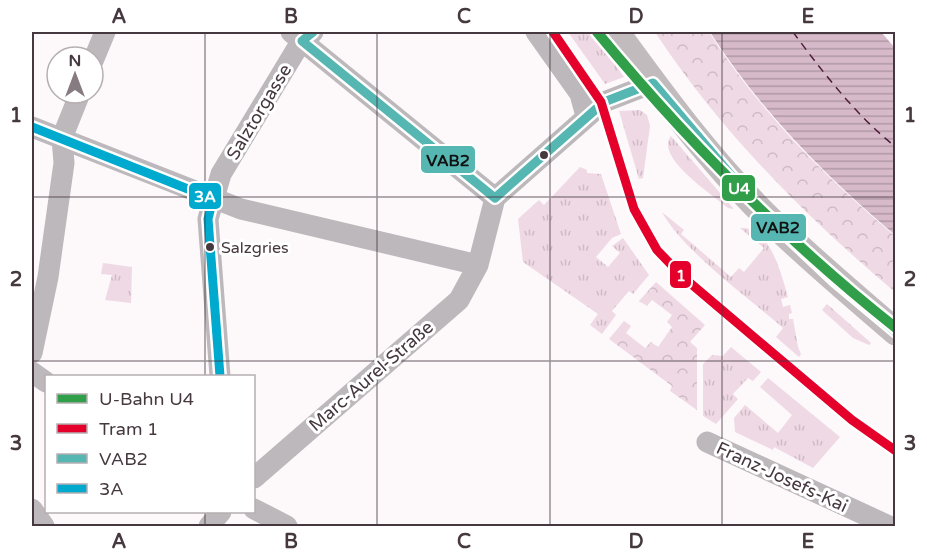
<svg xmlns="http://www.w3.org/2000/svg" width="927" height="558" viewBox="0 0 927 558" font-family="'Varela Round',sans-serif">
	<defs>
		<pattern id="grass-tufts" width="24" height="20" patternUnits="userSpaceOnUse" patternTransform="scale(1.5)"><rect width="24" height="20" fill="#efd9e5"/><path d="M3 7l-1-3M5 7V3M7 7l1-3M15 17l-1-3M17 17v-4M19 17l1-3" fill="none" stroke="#cebbc6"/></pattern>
		<pattern id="park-crowns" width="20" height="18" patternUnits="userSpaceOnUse" patternTransform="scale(1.5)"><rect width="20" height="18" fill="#efd9e5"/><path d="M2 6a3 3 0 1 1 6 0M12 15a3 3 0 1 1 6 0" fill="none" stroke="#cebbc6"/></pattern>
		<pattern id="water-rules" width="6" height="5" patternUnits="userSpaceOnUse" patternTransform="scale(1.5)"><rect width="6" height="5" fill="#d7baca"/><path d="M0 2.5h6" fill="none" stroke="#b098a5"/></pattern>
	</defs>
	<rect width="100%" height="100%" fill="#fdf8fa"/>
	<path fill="url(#grass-tufts)" d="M568,32H593L624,77L605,84Z
		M640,110L647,115L650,126L643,178L639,179L619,111Z
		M671,136L733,208V209L728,208C713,195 654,157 671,136Z
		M580,167L587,170V173L601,174L621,234L612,238L596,257L608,267L620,253L612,246L623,238L649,275L633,294L629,291L612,311L616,315L602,334L590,325L598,314L523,262L518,219L539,200L544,205Z
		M662,212L684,230L681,234L731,277L739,268L744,272L764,248L740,228C770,225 782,277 788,297L781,299L783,307L790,305L792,313L789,314V319H793L798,347L801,354L799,357L776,337L783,328C749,298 682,250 662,212Z
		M103,263L132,267L131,303L105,300L112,275L101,274Z
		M827,304L871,343L869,345L853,338L822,310Z
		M731,347L761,372L753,381L748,378L733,394L738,399L716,424L703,416V364L712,355L723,356Z
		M768,378L840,437L813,468L774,447L773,450L735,432L734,418L745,405L778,433L792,415L760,387Z"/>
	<path fill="url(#park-crowns)" d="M655,32H709C758,110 825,177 895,236V292C805,216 720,131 655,32Z
		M656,282L705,325L690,342L697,348V410L670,391L672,386L609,339L624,321L631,326L626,333L645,348L651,342L658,347L672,327L667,322L672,315L652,300L647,306L639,301Z"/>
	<path fill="url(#water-rules)" d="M710,32H881L895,48V235C825,176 759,109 710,32Z"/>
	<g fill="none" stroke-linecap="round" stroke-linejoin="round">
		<path stroke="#4d1c3b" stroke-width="1.5" stroke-dasharray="8 6" stroke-linecap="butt" d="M793,32C821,70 858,118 896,147"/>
		<path stroke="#bdb8bb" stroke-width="21" d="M291,32L495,198
			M536,32L580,94L586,116
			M93,61L105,32
			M32,127L241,209L478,265
			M32,353L48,277L64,163L62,138L80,93
			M32,372L46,382
			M220,376L208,219L221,174L296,50L313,32
			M707,442L889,526
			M254,478L459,300L478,265L495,198L604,102L653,83
			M32,509L44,526
			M254,509L287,526
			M209,526L221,512"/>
		<path stroke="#c1bbbe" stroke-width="27" d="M616,32C661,94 708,158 763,213C805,255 851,293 896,332"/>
		<g stroke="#fff" stroke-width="14">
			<path id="bus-1" d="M313,32L302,41L495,198L604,102L653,83L763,213L835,281L896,332"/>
		</g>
		<g stroke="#fff" stroke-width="14">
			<path id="bus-2" d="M32,127L213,199L208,219L220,376"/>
		</g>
		<use href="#bus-1" stroke="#55b6b2" stroke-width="9"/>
		<use href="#bus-2" stroke="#00a9ce" stroke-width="9"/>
		<g stroke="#fff" stroke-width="14">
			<path id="tram-1" d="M553,32L601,102L634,209L657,250L683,277L852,420L896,451"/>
		</g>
		<use href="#tram-1" stroke="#e4002b" stroke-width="9"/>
		<g stroke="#fff" stroke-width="15">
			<path id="metro-1" d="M597,32C687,141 785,240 896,328"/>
		</g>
		<use href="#metro-1" stroke="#319f49" stroke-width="10"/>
	</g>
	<path fill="none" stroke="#46383f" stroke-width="1.5" stroke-opacity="0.55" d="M205,32V376M377,32V526M550,32V526M722,32V526M32,197H896M32,361H896M205,512V526"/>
	<g fill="#46383f" stroke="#fff" stroke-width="2">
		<circle cx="544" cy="155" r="5"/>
		<circle cx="210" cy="247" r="5"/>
	</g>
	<g text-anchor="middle" stroke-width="6" stroke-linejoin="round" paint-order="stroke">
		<g font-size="16" fill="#46383f" stroke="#fff" text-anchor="start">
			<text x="221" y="253">Salzgries</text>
		</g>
		<g font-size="18" fill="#46383f" stroke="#fff">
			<text transform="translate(259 112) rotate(-59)" y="6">Salztorgasse</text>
			<text transform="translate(371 376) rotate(-41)" y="6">Marc-Aurel-Straße</text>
			<text transform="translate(782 477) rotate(25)" y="6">Franz-Josefs-Kai</text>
		</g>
	</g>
	<g stroke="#fff" stroke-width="2">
		<rect x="420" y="145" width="56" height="29" rx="6" fill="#55b6b2"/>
		<rect x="721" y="174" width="35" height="28" rx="6" fill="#319f49"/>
		<rect x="188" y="182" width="34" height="28" rx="6" fill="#00a9ce"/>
		<rect x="750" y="213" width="57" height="29" rx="6" fill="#55b6b2"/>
		<rect x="669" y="260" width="23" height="29" rx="6" fill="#e4002b"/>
	</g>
	<g font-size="16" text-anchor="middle" font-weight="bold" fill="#fff">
		<text x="739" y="194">U4</text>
		<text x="205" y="202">3A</text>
		<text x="681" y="281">1</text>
	</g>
	<g font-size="16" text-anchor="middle" font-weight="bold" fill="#111">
		<text x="448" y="166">VAB2</text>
		<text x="778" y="233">VAB2</text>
	</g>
	<rect width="927" height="558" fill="none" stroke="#ffffff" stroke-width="66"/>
	<rect x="45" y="375" width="210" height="138" fill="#ffffff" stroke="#b5afb2" stroke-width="1.5"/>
	<rect x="57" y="394" width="30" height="9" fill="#319f49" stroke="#b5afb2" stroke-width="1.5"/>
	<text x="99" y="405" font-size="18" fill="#46383f">U-Bahn U4</text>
	<rect x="57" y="424" width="30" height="9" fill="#e4002b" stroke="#b5afb2" stroke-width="1.5"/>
	<text x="99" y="435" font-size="18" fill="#46383f">Tram 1</text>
	<rect x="57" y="454" width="30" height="9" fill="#55b6b2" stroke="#b5afb2" stroke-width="1.5"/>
	<text x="99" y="465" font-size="18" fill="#46383f">VAB2</text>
	<rect x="57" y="484" width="30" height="9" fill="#00a9ce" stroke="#b5afb2" stroke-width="1.5"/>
	<text x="99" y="495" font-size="18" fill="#46383f">3A</text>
	<g transform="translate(75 75)"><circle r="28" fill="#ffffff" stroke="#b5afb2" stroke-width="1.5"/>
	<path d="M0-4.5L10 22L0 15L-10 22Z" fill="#867b80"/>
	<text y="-9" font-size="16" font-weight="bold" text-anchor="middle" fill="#46383f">N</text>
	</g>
	<rect x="33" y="33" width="861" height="492" fill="none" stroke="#46383f" stroke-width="2"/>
	<g font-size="20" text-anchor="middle" font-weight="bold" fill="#46383f">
		<text x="119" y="23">A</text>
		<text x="291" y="23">B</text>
		<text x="464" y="23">C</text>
		<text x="636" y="23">D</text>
		<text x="808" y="23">E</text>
		<text x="16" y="122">1</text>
		<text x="910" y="122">1</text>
		<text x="16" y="286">2</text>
		<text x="910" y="286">2</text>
		<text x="16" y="450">3</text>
		<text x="910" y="450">3</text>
		<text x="119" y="548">A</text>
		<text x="291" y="548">B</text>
		<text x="464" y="548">C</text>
		<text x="636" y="548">D</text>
		<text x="808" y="548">E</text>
	</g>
</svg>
